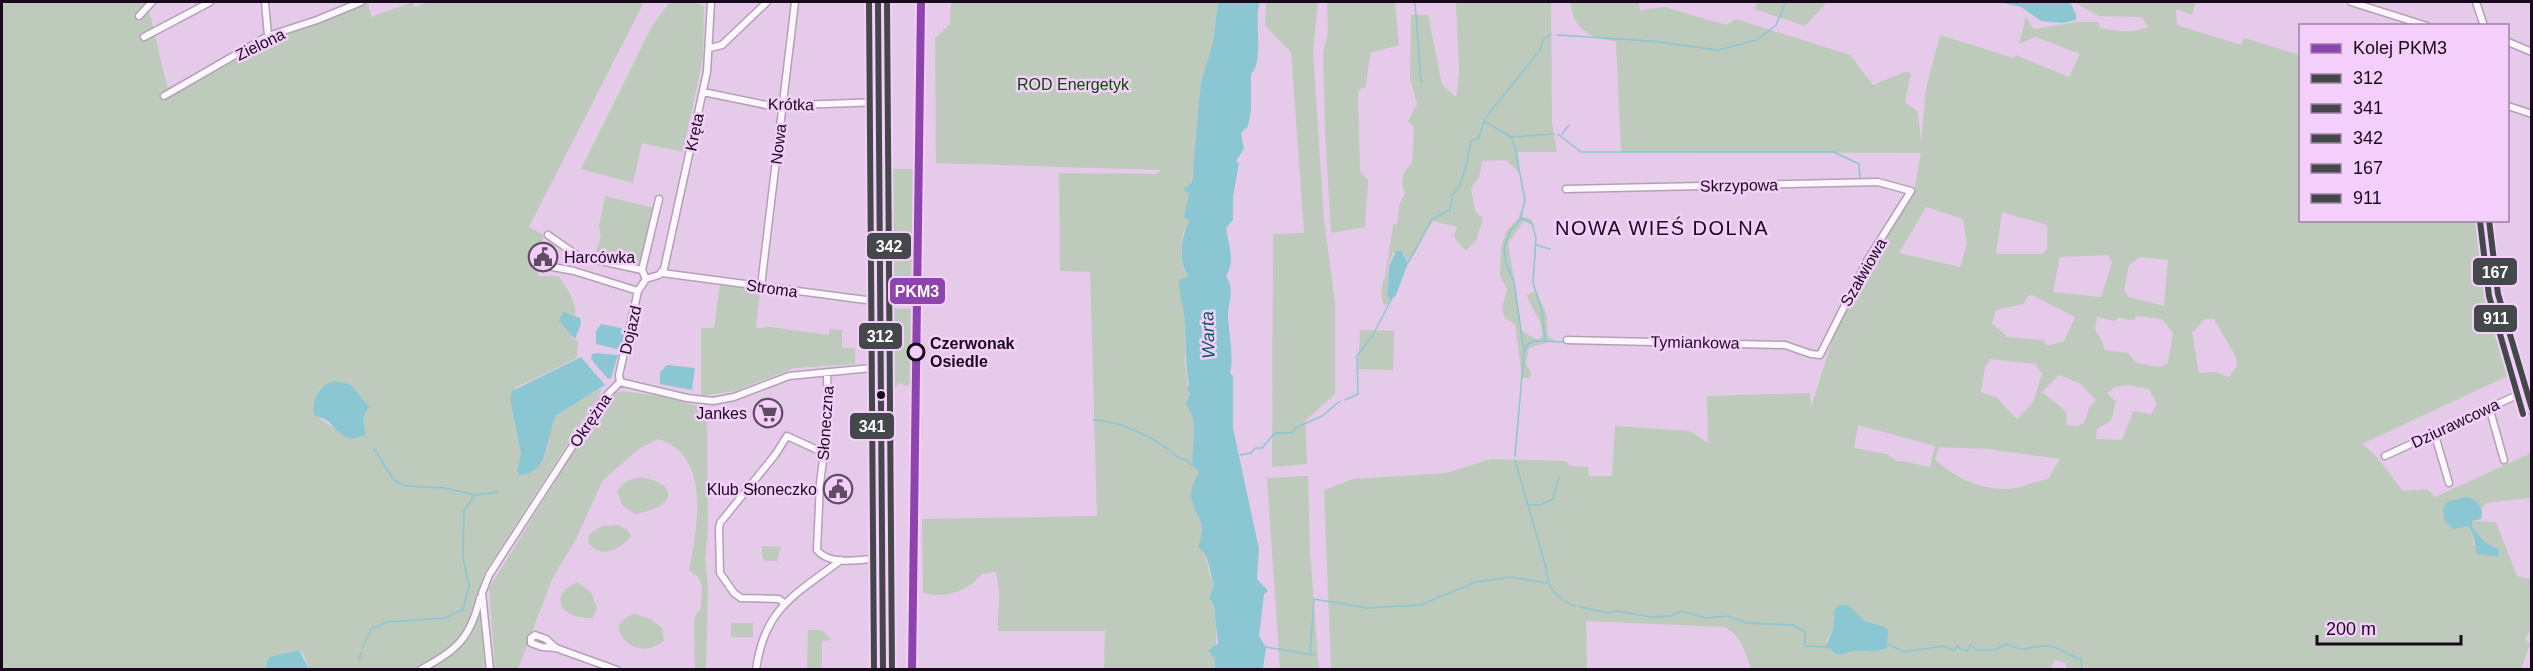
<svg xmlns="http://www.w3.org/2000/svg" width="2533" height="671" viewBox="0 0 2533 671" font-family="Arial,sans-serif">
	<rect width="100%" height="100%" fill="#e5cbe9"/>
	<path fill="#becabc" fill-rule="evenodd" d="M2,2H147L167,86L174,93L275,38L334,18L348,10L351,2H368L371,17L413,2L414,7L429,2H644L529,227L544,235L537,258L538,276H558C565,284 578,304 575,316L571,315L572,338L578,341L577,358L515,388L521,453L517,471L524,475C561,454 540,442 557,415L598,390H602L482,577L479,595L485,669H309L305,657L299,650L269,657L266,666L268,669H2ZM335,381L369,408L363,419L366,433L357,439C342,432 326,424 314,415L319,390Z
		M670,2H694L704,6L703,58L683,152L642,143L633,183L581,169L652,26Z
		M951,2H1218L1213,42L1201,82L1199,129L1188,203L1189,221L1183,233L1181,251L1184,270L1188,276L1179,281L1185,321V364L1194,431L1192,464L1199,472L1191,489L1192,498L1198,510L1209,572L1214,586L1209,597C1220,619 1215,646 1215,669H1104L1105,631H998C997,611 1003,590 995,572L982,574C967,592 945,599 923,593L922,519L1097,516L1090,272L1060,271L1059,173L1156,174L1161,170L936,163L935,38L950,24Z
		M1266,2H1318L1313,50L1324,220L1335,302V394L1305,421L1307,464L1272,467L1273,234L1304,233L1291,52L1265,26Z
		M1327,2H1395L1399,45L1370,53L1366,86L1358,91L1360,171L1368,180L1365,227L1331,233L1325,129L1323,53L1328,31Z
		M1456,2H1551L1552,123L1557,152H1518L1520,173L1506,160L1482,161L1479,178L1471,188L1475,211L1483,218L1477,239L1466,251L1456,240L1454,234L1457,227L1433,221L1409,263L1404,253H1393L1388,266L1387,296L1391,300L1385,306C1379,297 1381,286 1385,277L1393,225L1397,223L1400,202L1405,194C1400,180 1402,174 1412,163L1414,127L1408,121L1417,104L1410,79L1411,15H1428L1442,85L1456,97L1459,72Z
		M1570,2H1639L1640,10L1665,7L1726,25L1736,19L1850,55L1873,85L1904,72L1911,73L1905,102L1918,112L1921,142L1926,88L1940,35L2014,58L2016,55L2069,77L2080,54L2035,37L2019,44L2026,17L2034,29L2076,22H2098L2100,28C2117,31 2132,34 2148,27L2142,17L2098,16L2074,2H2196L2192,15L2176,9L2177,25L2241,45L2244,38L2300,55V220L2481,221L2484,259L2478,264L2476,275L2488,285L2516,372L2362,444L2375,455L2403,491L2427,489L2435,497L2531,453V501L2530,498L2486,503L2481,509L2477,502L2444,520L2453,529L2467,525L2473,534V545L2496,548L2485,542L2472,527V521L2496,522L2517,576L2531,579V633L2529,632L2525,640L2530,643L2521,670H2068L2065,663L2055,660L2050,670H1751C1746,652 1741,635 1724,627L1586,621L1587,669H1331L1324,490L1353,479L1446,473L1491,459L1566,461L1570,466L1588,467L1589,476H1612L1615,426L1690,431L1708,443L1707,396L1810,393L1811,407L1839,319L1872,257L1913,197L1921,153L1621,152L1616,41C1598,40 1580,34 1573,15C1571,11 1572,6 1570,2ZM1926,207L1963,219L1967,244L1960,267L1899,253ZM2002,212L2047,225V249L2042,254H1996ZM2108,255L2112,263L2101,297L2053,292L2060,257ZM2140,257L2168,260L2164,306L2129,297L2124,291L2129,265ZM2032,295L2075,317L2064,341L2047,346L2043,340L2007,337L1992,323L1996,310L2024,304L2027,297ZM2137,316L2162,319L2173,333L2168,363L2160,367L2137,363L2128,353L2104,350L2103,342L2095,330L2097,317L2115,321L2118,318L2134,320ZM2205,319H2214L2236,357L2237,366L2229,377L2214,372L2199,373L2192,333ZM1991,359L2035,364L2042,374L2033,402L2017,419L1996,397L1981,392L1985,367ZM2059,375L2079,383L2096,400L2089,407L2085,422L2078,426L2067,425L2066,411L2042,392ZM2128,385L2149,389L2157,404L2151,414L2133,411L2122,440L2096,439L2097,429L2111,421L2116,402L2107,393L2116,387ZM1858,425L1935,446L1930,467C1917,466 1909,460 1896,461L1887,454L1854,448ZM1939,447L1988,449L2060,459L2048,479C2034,481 2021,489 2007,489C1981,490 1953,477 1935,459ZM1848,605L1865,621L1885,627L1887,648C1876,653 1870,651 1859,651C1850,651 1844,655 1835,654L1826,641L1833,630V616Z
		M1758,2H1827L1805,26L1754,9Z
		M885,169H916V304L890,302L886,299Z
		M605,196L654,208L640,267L595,254L601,237L599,226Z
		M1521,210L1523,217L1531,219L1534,226L1524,221L1508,243L1522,331L1538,340L1543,335C1540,313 1532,313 1527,295L1535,291L1546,313L1548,337L1555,340L1529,348L1526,364L1531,373L1530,378H1522L1515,324L1505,318L1502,308L1507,289L1500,276L1501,248L1506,232L1519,217Z
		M720,285L760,290L756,328L770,327L829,335L830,329L842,330V348H855V364L794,368L735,391L701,396V328H714Z
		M889,308L913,309L912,384L905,386L900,383L895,387L888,384L887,310Z
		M1360,330L1394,331L1393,370L1358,369Z
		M622,391L665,397L697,406L707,417L708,530L705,558L708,586L706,669H695L694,630L695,616L701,608L702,586L699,578L689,570C697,527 712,455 658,439L640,448L603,480L575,541L552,579L518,669H495L489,588L604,403L614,393Z
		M1308,476L1310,552L1319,669H1280L1267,478Z
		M640,477C683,485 674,508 635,514L622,505L617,491L626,481Z
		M618,525L628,530L631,536C620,550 600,560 588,542L589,534L602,526Z
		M762,546L781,547L777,561H765L762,557Z
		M577,582L591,592L597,608L593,618C564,620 545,597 577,582Z
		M636,614L651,619L662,628L664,640C647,656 624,649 618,627C623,619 627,615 636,614Z
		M731,623H753V637H731Z
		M808,630H822L832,640L822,641V669H807Z"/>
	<path fill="#8bc6d3" d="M1218,2H1260C1253,20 1265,61 1251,74V110L1248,126L1241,133L1244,149L1236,161L1239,163L1233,197V220L1226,228C1228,243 1236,262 1226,276C1227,279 1230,282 1230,285C1233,296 1227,307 1228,318C1229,331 1234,362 1230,373L1233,376V428L1259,549L1257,579L1268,591L1264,594L1259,636L1266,647L1263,669H1215V659L1208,650L1218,644L1214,607L1209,597L1214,586L1206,554L1198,547C1210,520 1189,510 1191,491C1192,485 1196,478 1199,472L1192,465C1192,444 1199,421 1186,404L1190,394L1187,389L1189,385C1185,364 1186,344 1185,323C1184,308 1179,295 1179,280L1188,276C1178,261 1181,237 1189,221L1184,217L1189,194L1183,190L1192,182L1201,82L1213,42Z
		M1998,2H2070L2076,14V20L2062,23L2041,21L2021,7Z
		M1396,251H1402L1408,263L1396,295L1391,300L1387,296L1389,266Z
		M563,312L580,318L581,323L575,339L559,321Z
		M601,324L626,329L622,347L617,349L596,344V331Z
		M596,353L618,355L611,378L608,379L591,359L592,354Z
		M581,357L605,385L557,415C544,435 553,473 519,475L517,471L521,453L510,398L512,391Z
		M667,365L695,368L692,390L660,384V372Z
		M335,381L351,385L369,407L363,419L366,434C349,446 339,432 328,421C324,418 318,418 314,415C312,398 318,386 335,381Z
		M2466,497C2478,499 2484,508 2481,519L2472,521V527L2485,542L2499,550L2498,557L2477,554L2473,534L2468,526L2453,529L2444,520L2443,507L2449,501Z
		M1839,605H1848L1865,621L1885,627L1888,631L1887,648C1876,653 1870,651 1858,651C1850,651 1844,655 1835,654L1831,649L1825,648L1833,630L1834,611Z
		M299,650L309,669H268L266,666L269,657Z"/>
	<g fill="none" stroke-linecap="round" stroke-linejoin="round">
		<path stroke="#8bc6d3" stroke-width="1.5" d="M1415,2L1421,82
			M1557,35L1651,41L1718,50L1757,40L1776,25L1786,2
			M1487,116L1540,50L1543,40L1551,34
			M1484,121L1511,137L1515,148L1525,200L1520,220L1510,231L1504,249L1506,264L1514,281L1524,352L1515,456
			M1558,134L1581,152H1834L1859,164L1860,178
			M1562,134L1569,125
			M1511,137L1554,134
			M1520,218L1532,223L1536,238L1533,283L1542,310L1545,341
			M1536,245L1550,249
			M1408,263L1431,220L1450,210L1452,196L1460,185L1466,166L1471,141L1478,139L1485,119
			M1524,352L1528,344L1534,341L1565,342
			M1345,400L1358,394L1357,356L1373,335L1391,300
			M1093,420C1116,420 1145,434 1164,446C1173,452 1176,459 1187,460L1192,465
			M374,449L394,480L405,486L445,488L475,495
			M1240,455L1251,453L1255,448H1262L1275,433H1292L1295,428L1322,416L1340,401
			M1515,460L1546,568C1547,588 1557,599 1575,606
			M1529,505H1540L1553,499L1559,476
			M1580,607L1608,613L1617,611L1651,617L1671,616L1682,611L1705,618L1728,616L1747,623L1793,625L1805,632V646L1826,647
			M1888,644L1904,652L1943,646L1954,651L1958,645L1960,649L1967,651L1971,645L1977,650H1994L2008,644C2026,656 2033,643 2049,646C2061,647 2069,657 2081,659L2082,670
			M363,647L371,629L388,622L444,618L463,610L469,586L463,558L464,511L475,495L498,492
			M1266,647L1315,655
			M1310,655L1314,599L1367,608L1420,605L1476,582L1512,577L1547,583
			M359,660L361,652"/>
		<g stroke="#b4a0b6" stroke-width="9">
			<path id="minor" d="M265,2L268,36
				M2351,2L2427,26
				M2476,2L2484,26
				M139,16L152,2
				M144,37L210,2
				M2508,42L2532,52
				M710,48L722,45L767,2
				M703,92L771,106L880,102
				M164,96L268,36L317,20L361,2
				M2508,106L2532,114
				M1566,189L1878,182L1911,191L1867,261L1820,355L1811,354L1785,345L1567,340
				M2489,220L2498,294L2532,411
				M548,235L578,256L642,270
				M542,265L574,271L638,291
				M662,273L881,302
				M646,279L659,275L664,269L707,72L711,2
				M646,279L642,270L659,199
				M761,286L795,2
				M827,372L828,422L820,483L817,550C830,567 864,559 882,558
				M620,382L687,398L713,401L734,397L789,376L882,367
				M620,382L619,375L638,291L646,279
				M2489,407L2504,460
				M2434,432L2449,483
				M2385,456L2526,391
				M784,603L779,599L741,598L734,593L720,573L719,529L720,523L775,455L787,436L824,453
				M556,648L546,639L535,635L531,638V643L542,647L556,648L617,670
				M420,670C456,650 470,640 480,598
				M490,670L482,593L489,575L603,399L620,382
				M756,670C764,608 795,595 841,560"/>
		</g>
		<g stroke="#b4a0b6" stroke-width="10">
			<path id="major" d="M878,2L883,670"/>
		</g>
		<use href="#minor" stroke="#fbf7fc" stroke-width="6"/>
		<use href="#major" stroke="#fbf7fc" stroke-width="8"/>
		<g stroke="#f5cffc" stroke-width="10">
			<path id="bus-1" d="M878,2L883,670"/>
		</g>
		<g stroke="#f5cffc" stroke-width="10">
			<path id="bus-2" d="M869,2L874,670"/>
		</g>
		<g stroke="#f5cffc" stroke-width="10">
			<path id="bus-3" d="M887,2L892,670"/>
		</g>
		<g stroke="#f5cffc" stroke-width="10">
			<path id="bus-4" d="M2489,220L2498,294L2532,409"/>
		</g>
		<g stroke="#f5cffc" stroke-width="10">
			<path id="bus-5" d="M2480,221L2489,296L2523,414"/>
		</g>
		<use href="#bus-1" stroke="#45484a" stroke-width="6"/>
		<use href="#bus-2" stroke="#45484a" stroke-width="6"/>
		<use href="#bus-3" stroke="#45484a" stroke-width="6"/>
		<use href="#bus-4" stroke="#45484a" stroke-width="6"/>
		<use href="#bus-5" stroke="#45484a" stroke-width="6"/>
		<g stroke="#f5cffc" stroke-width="12">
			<path id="rail-1" d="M912,670L921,2"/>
		</g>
		<use href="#rail-1" stroke="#8e44ad" stroke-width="8"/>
	</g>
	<defs>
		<g id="civic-ring" transform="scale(1.5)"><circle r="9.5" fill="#f5cffc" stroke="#604d64" stroke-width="1.5"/><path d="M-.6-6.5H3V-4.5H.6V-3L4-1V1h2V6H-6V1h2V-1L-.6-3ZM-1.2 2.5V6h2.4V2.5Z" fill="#604d64"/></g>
		<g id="supermarket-ring" transform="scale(1.5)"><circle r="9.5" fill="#f5cffc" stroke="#604d64" stroke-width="1.5"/><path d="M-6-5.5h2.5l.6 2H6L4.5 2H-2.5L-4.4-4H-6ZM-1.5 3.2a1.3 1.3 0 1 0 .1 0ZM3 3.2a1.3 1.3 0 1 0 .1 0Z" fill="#604d64"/></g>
	</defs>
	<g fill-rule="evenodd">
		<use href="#civic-ring" x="543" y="257"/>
		<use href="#supermarket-ring" x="768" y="413"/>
		<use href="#civic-ring" x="838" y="489"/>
	</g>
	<circle fill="#f5cffc" stroke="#19091c" stroke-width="3" cx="916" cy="352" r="8"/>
	<circle fill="#19091c" stroke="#f5cffc" stroke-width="2" cx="881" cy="395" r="5"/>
	<g text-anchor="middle" stroke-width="5" stroke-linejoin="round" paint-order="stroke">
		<g font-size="16" fill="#19091c" stroke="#f5cffc">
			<text transform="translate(260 44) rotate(-26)" y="6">Zielona</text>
			<text transform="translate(791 104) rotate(1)" y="6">Krótka</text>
			<text transform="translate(694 132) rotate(-78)" y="6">Kręta</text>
			<text transform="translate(778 144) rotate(-83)" y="6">Nowa</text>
			<text transform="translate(1739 185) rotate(-1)" y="6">Skrzypowa</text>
			<text transform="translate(1863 272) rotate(-60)" y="6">Szałwiowa</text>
			<text transform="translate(772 288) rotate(8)" y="6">Stroma</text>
			<text transform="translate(630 330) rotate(-77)" y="6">Dojazd</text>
			<text transform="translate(1695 342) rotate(1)" y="6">Tymiankowa</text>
			<text transform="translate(590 420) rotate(-56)" y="6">Okrężna</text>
			<text transform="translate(825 423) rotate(-86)" y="6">Słoneczna</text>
			<text transform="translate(2455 423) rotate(-25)" y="6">Dziurawcowa</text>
		</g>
		<g font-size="16" fill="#084b00" stroke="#f5cffc">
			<text x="1073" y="90">ROD Energetyk</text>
		</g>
		<g font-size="16" fill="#19091c" stroke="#f5cffc" text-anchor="end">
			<text x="564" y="263" text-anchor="start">Harcówka</text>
			<text x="747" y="419">Jankes</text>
			<text x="817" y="495">Klub Słoneczko</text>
		</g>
		<g font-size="16" font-weight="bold" fill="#19091c" stroke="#f5cffc" text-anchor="start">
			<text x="930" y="349">Czerwonak<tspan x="930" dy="18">Osiedle</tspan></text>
		</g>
		<g font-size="18" font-style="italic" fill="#075d62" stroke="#f5cffc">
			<text transform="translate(1208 335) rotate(-92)" y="6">Warta</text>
		</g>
		<g font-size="20" letter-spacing="1.5" fill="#19091c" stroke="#f5cffc">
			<text x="1662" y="235">NOWA WIEŚ DOLNA</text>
		</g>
	</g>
	<g stroke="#f5cffc" stroke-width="2">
		<rect x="866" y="232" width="46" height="28" rx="6" fill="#45484a"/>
		<rect x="2472" y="257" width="46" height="29" rx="6" fill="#45484a"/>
		<rect x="889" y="277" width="57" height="28" rx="6" fill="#8e44ad"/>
		<rect x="2473" y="304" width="45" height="29" rx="6" fill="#45484a"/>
		<rect x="858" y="322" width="45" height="28" rx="6" fill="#45484a"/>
		<rect x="849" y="412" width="46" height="28" rx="6" fill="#45484a"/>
	</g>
	<g font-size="16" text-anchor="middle" font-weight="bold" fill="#fff">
		<text x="889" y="252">342</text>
		<text x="2495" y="278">167</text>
		<text x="917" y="297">PKM3</text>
		<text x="2496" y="324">911</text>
		<text x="880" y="342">312</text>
		<text x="872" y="432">341</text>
	</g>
	<rect width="2533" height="671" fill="none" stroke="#19091c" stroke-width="6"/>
	<rect x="2299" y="24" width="210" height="198" fill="#f5cffc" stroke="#9d80a2" stroke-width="1.5"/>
	<rect x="2311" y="44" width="30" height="9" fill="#8e44ad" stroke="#9d80a2" stroke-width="1.5"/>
	<text x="2353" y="54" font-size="18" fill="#19091c">Kolej PKM3</text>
	<rect x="2311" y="74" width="30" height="9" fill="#45484a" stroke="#9d80a2" stroke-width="1.5"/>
	<text x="2353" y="84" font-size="18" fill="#19091c">312</text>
	<rect x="2311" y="104" width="30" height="9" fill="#45484a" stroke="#9d80a2" stroke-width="1.5"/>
	<text x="2353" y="114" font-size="18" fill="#19091c">341</text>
	<rect x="2311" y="134" width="30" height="9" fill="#45484a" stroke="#9d80a2" stroke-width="1.5"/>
	<text x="2353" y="144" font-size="18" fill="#19091c">342</text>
	<rect x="2311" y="164" width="30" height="9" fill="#45484a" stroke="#9d80a2" stroke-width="1.5"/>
	<text x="2353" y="174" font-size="18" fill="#19091c">167</text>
	<rect x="2311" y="194" width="30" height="9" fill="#45484a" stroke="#9d80a2" stroke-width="1.5"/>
	<text x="2353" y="204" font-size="18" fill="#19091c">911</text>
	<path d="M2317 635v9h144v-9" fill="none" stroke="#19091c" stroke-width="3"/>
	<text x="2326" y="635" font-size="18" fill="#19091c" stroke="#f5cffc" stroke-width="4.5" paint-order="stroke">200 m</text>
</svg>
